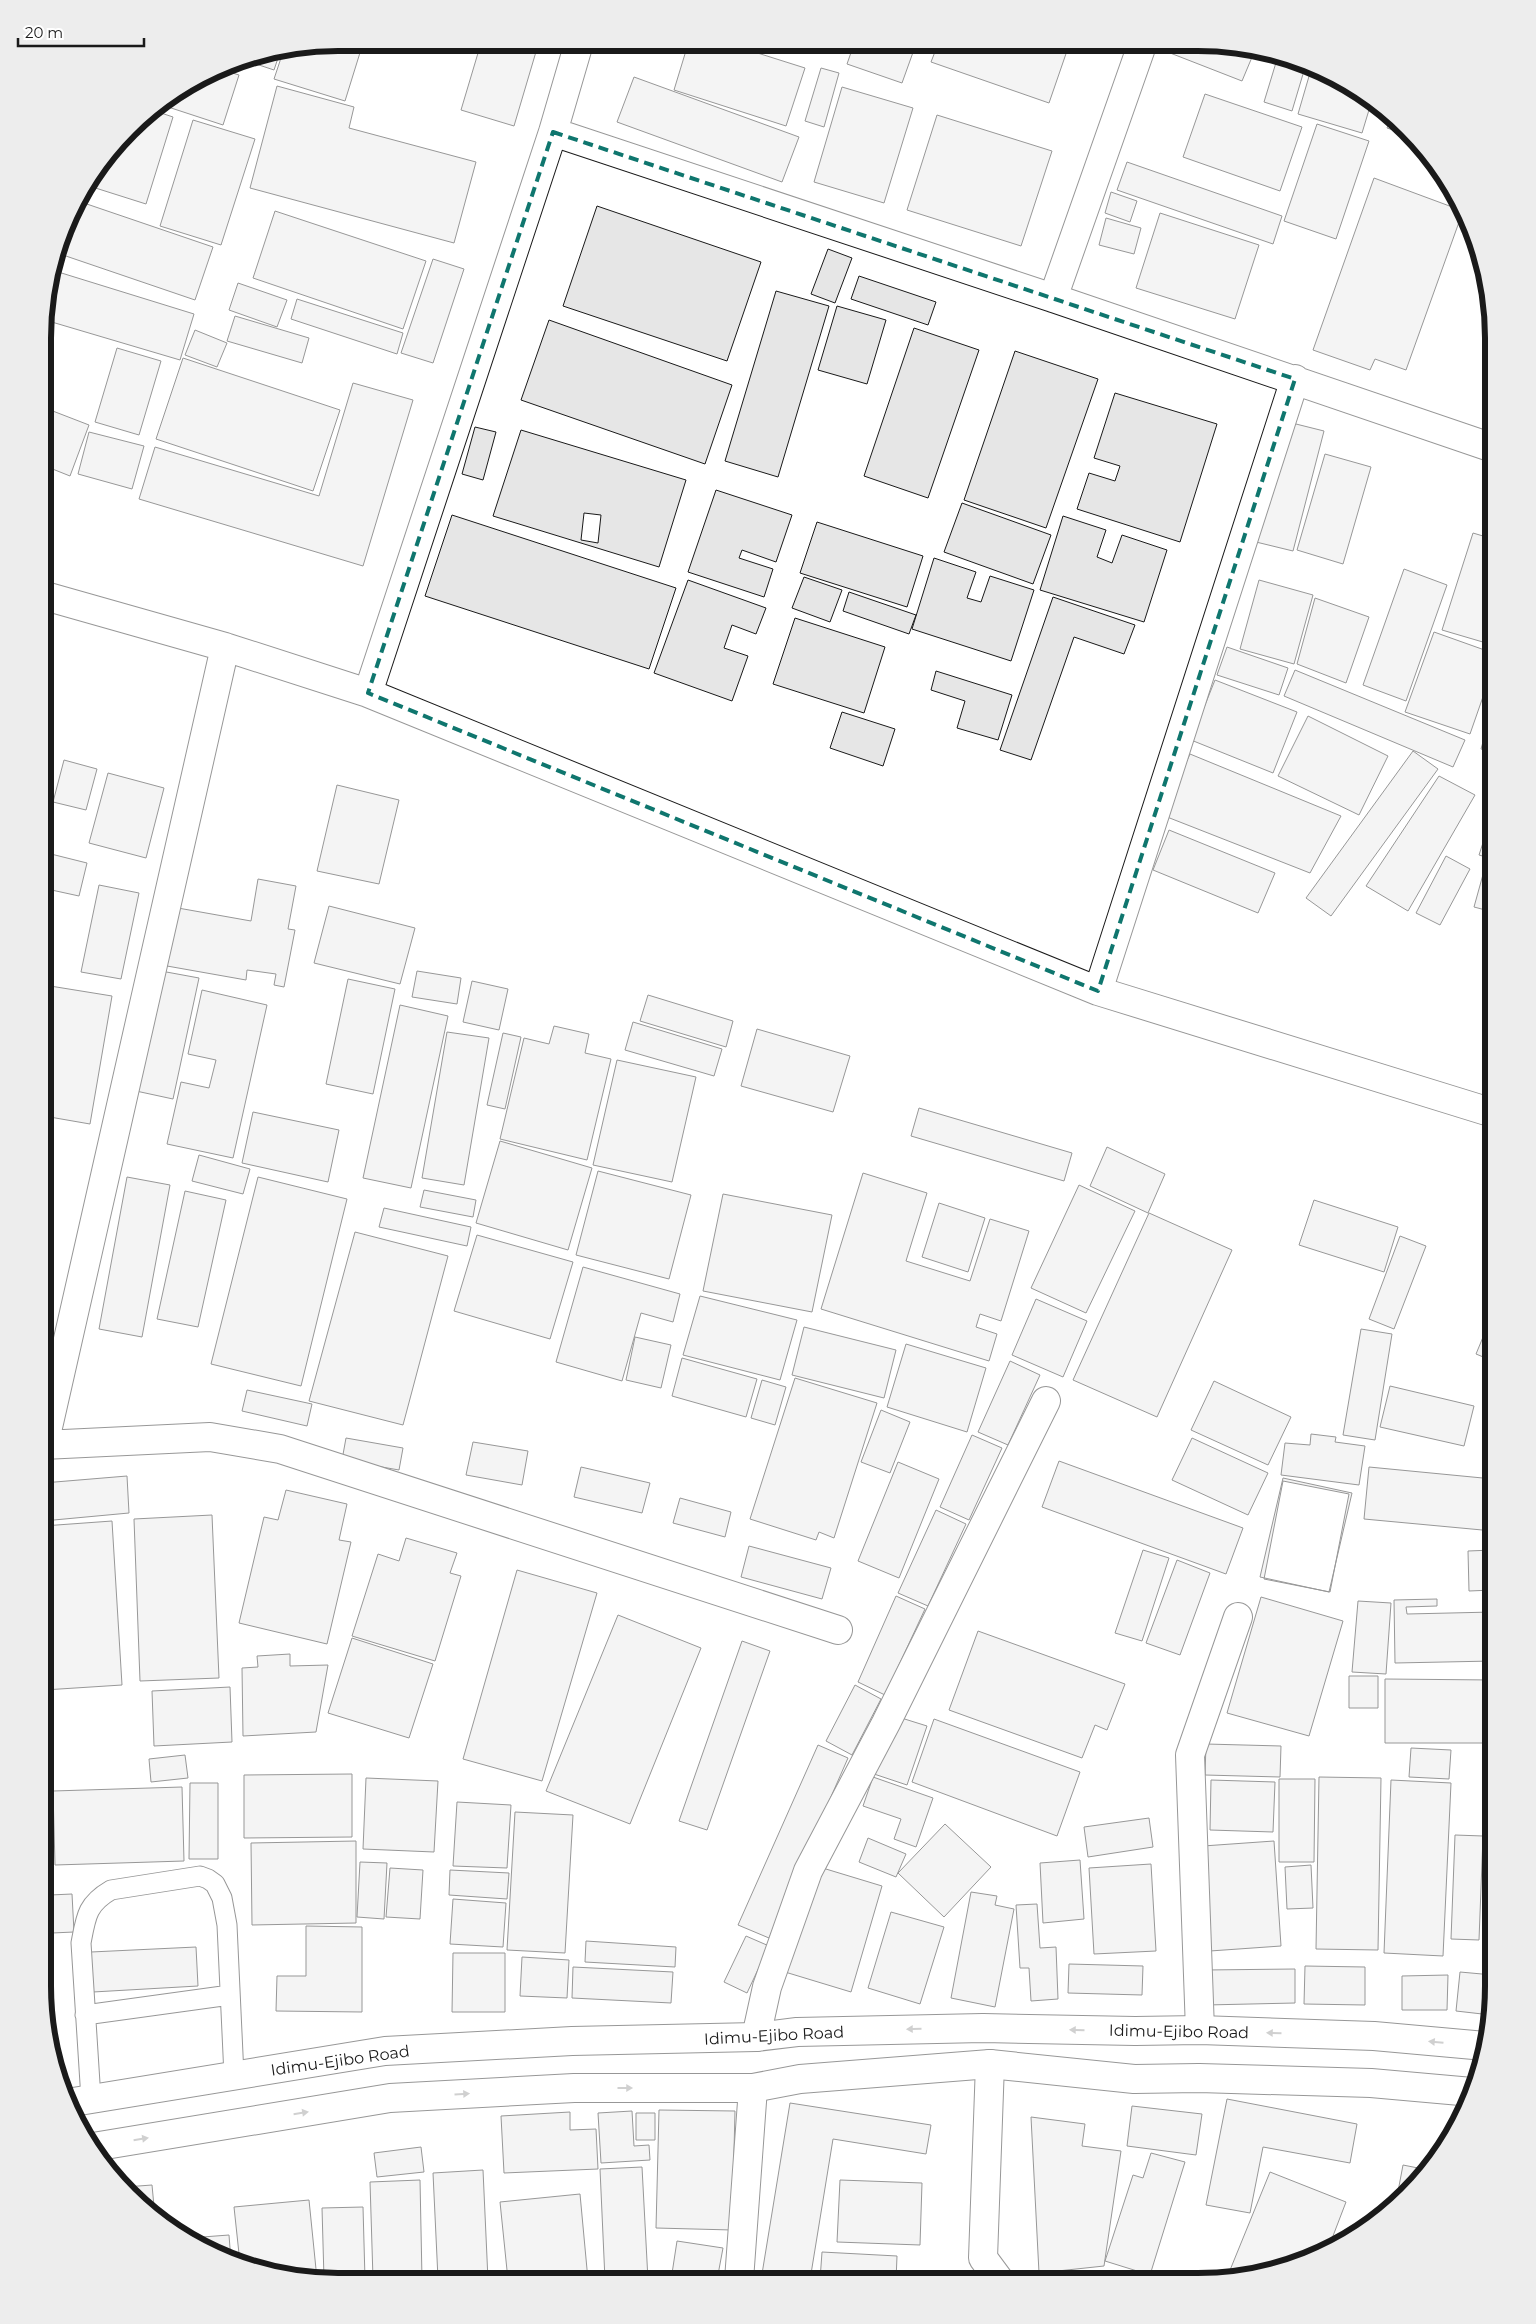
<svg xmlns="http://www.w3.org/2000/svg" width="1536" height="2324" viewBox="0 0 1536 2324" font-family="Montserrat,sans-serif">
	<rect width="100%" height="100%" fill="#fff"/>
	<path fill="#e6e6e6" stroke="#1a1a1a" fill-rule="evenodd" d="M338,42L363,43L345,101L274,79L283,52Z
		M481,43H531L538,45L514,126L461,110Z
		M688,44H729L805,68L786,126L674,90Z
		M770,44H786L784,49Z
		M854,44H916L902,83L847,64Z
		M938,44L1069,45L1049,103L931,62Z
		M1168,45H1237L1255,50L1242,81L1165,51Z
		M280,52L274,70L241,59L243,58Z
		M1278,56L1306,64L1292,111L1264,102Z
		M1312,66L1372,100L1362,133L1298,114Z
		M821,68L839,73L824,127L805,121Z
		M223,70L239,75L223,125L162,105Z
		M634,77L799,137L782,182L617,122Z
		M277,86L354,107L349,128L476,162L454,243L250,188Z
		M842,87L913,108L884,203L814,182Z
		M1205,94L1302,127L1280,191L1183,157Z
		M152,110L173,117L146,204L86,185L143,116Z
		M937,115L1052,151L1021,246L907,210Z
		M1391,117L1411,136L1387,128Z
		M193,120L255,139L221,245L160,226Z
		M1317,124L1369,141L1336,239L1284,221Z
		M1127,162L1282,216L1273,244L1117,190Z
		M1374,178L1463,211L1406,370L1375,359L1370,370L1313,350Z
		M1111,192L1137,201L1130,222L1105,213Z
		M78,201L213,247L195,300L60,254Z
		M597,206L761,262L727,361L563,306Z
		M275,211L426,261L403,329L253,278Z
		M1160,213L1259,245L1235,319L1136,288Z
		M1106,218L1141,228L1134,254L1099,245Z
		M828,249L852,258L835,303L811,294Z
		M433,259L464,269L433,363L401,353Z
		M55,271L194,314L180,360L45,320V299Z
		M859,276L936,302L928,325L851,299Z
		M238,283L287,300L277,327L229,310Z
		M776,291L829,306L778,477L725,461Z
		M297,299L403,333L397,354L291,319Z
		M837,306L886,320L867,384L818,370Z
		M235,316L309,338L302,363L227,341Z
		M549,320L732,385L705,464L521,400Z
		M914,328L979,350L928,498L864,476Z
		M195,330L227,343L217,367L185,355Z
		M117,348L161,361L139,435L95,422Z
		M1015,351L1098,379L1046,528L964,500Z
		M183,358L340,410L313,491L156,439Z
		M353,383L413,400L363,566L139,499L155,447L319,496Z
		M1115,393L1217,424L1180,542L1077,509L1089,473L1115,481L1120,466L1094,458Z
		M45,408L89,425L70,476L45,466Z
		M1288,422L1324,431L1293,551L1256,542Z
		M475,427L496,432L483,480L462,474Z
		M521,430L686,480L659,567L493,516ZM584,513L601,515L598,543L581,540Z
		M89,432L144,446L132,489L78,474Z
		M1325,454L1371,467L1343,564L1297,550Z
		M716,490L792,515L776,562L742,550L739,558L773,569L764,597L688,572Z
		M962,503L1051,535L1033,584L944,552Z
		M452,515L676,588L649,669L425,596Z
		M1063,516L1106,530L1097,557L1112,563L1122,535L1167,550L1144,622L1040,590Z
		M817,522L923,556L907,607L800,573Z
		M1473,533L1493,539V645L1442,630Z
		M934,558L976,572L967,598L981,602L990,576L1034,590L1011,661L912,629Z
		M1404,569L1447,585L1406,701L1363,685Z
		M804,577L842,590L830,622L792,608Z
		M688,580L766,608L756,634L732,625L724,648L748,656L732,701L654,673Z
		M1259,580L1313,595L1294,664L1240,649Z
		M849,592L916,615L909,634L843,611Z
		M1053,597L1135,625L1124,654L1074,637L1031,760L1000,750Z
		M1315,598L1369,617L1346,683L1297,664Z
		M795,618L885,647L864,713L773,684Z
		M1434,632L1493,653V668L1470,734L1405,712Z
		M1227,647L1288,668L1279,695L1217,675Z
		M1295,670L1465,740L1453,767L1284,696Z
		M936,671L1012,695L998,740L957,728L965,701L931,690Z
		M1215,680L1297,712L1273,773L1191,740Z
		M1493,707V752L1481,749Z
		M842,712L895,729L883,766L830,748Z
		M1308,716L1388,756L1359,815L1278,776Z
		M1413,751L1438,769L1331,916L1306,898Z
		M1190,754L1341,816L1310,873L1162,815Z
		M64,760L97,769L86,810L53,802Z
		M108,773L164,788L146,858L89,843Z
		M1439,776L1475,795L1408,911L1366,886Z
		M337,785L399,800L379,884L317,871Z
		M1493,812V859L1479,855Z
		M1169,830L1275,873L1258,913L1153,870Z
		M47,853L87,863L79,896L47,889L44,902V865Z
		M1446,856L1470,869L1440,925L1416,913Z
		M1487,860L1493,862V912L1474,907Z
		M258,879L296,886L288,929L295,930L284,987L274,985L276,974L247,970L246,980L167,966L178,908L251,921Z
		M99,885L139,893L121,979L81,972Z
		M329,906L415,928L400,984L314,963Z
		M161,971L199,978L173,1099L136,1091Z
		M417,971L461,978L457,1004L412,997Z
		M348,979L395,989L373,1094L326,1084Z
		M472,981L508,989L499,1030L463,1022Z
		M44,985L112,996L90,1124L44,1116Z
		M202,990L267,1005L233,1158L167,1144L181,1082L209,1088L216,1060L188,1054Z
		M648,995L733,1021L726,1047L640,1021Z
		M400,1005L448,1016L411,1188L363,1178Z
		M633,1022L722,1049L714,1076L625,1050Z
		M554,1026L589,1034L585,1053L611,1059L587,1160L500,1139L524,1038L549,1044Z
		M757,1029L850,1056L833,1112L741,1086Z
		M447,1032L489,1038L464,1185L422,1178Z
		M503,1033L521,1037L505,1109L487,1105Z
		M617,1060L696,1077L672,1182L593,1165Z
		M919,1108L1072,1153L1064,1181L911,1136Z
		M253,1112L339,1130L328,1182L242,1163Z
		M500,1141L592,1168L568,1250L476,1223Z
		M1107,1147L1165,1174L1148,1213L1090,1186Z
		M199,1155L250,1169L243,1194L192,1181Z
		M598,1171L691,1195L669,1279L576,1255Z
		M863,1173L927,1193L906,1261L970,1281L990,1219L1029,1231L1001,1321L980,1314L976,1327L997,1334L989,1361L821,1309Z
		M127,1177L170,1185L142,1337L99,1329Z
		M258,1177L347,1199L301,1386L211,1364Z
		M1079,1185L1135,1211L1086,1313L1031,1288Z
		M424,1190L476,1200L473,1217L420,1207Z
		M185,1191L226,1200L198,1327L157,1319Z
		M723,1194L832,1215L812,1312L703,1291Z
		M1314,1200L1398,1227L1384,1272L1299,1245Z
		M939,1203L985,1218L968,1272L922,1257Z
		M384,1208L471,1227L467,1246L379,1227Z
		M1149,1213L1232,1250L1157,1417L1073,1380Z
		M355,1232L448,1256L403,1425L309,1401Z
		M477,1235L573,1262L550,1339L454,1311Z
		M1400,1236L1426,1246L1394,1329L1369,1319Z
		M583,1267L680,1294L673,1322L641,1313L622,1381L556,1362Z
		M700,1296L797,1320L780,1380L683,1355Z
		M1036,1299L1087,1321L1063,1377L1012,1355Z
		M1493,1313V1361L1476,1354Z
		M804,1327L896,1350L884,1398L792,1375Z
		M1361,1329L1392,1334L1375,1440L1343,1435Z
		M635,1337L671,1345L661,1388L626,1380Z
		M906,1344L986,1368L967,1432L887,1407Z
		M682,1358L757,1379L746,1417L672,1396Z
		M1010,1361L1040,1375L1008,1445L978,1432Z
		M795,1378L877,1403L834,1538L819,1532L816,1540L750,1519Z
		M762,1380L786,1387L775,1425L751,1418Z
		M1214,1381L1291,1417L1268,1465L1191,1430Z
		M1390,1386L1474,1406L1464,1446L1380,1427Z
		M247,1390L312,1404L307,1426L242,1411Z
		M881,1410L910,1422L890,1473L861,1462Z
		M1311,1434L1336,1437L1335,1442L1365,1446L1359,1485L1281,1475L1285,1443L1310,1445Z
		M972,1435L1002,1448L969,1520L940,1507Z
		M346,1438L403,1448L399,1470L342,1460Z
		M1192,1438L1268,1473L1248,1515L1172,1480Z
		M473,1442L528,1451L522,1485L466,1475Z
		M1059,1461L1243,1528L1226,1574L1042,1507Z
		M898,1462L939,1479L899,1578L858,1561Z
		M581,1467L650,1483L642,1513L574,1497Z
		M1369,1467L1493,1479V1531L1364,1519Z
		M127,1476L129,1513L43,1521V1483Z
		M1283,1478L1352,1493L1329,1592L1260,1577Z
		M1283,1481L1349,1494L1330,1592L1264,1579Z
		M286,1490L347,1504L339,1540L351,1542L327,1644L239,1623L264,1517L278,1520Z
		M680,1498L731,1512L725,1537L673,1523Z
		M936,1510L966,1524L928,1606L898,1593Z
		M212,1515L219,1678L140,1681L134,1519Z
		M112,1521L122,1685L44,1690L43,1526Z
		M406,1538L457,1553L450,1573L461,1576L435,1661L352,1636L378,1554L399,1561Z
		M749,1546L831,1568L822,1599L741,1577Z
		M1143,1550L1169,1558L1142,1641L1115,1633Z
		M1493,1550V1590L1469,1591L1468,1551Z
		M1177,1560L1210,1573L1180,1655L1146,1643Z
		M517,1570L597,1593L542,1781L463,1759Z
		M896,1596L925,1609L885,1695L858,1682Z
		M1261,1597L1343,1621L1309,1736L1227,1713Z
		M1437,1599V1606L1406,1607L1407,1614L1493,1612V1661L1395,1663L1394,1600Z
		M1358,1601L1391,1603L1386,1674L1352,1672Z
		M618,1615L701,1648L630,1824L546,1791Z
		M978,1631L1125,1684L1107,1730L1095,1725L1082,1758L949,1710Z
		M352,1638L433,1664L409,1738L328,1713Z
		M742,1641L770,1651L707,1830L679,1821Z
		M290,1654V1666L328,1665L316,1732L243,1736L242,1668L258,1667L257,1656Z
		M1349,1676H1378V1708H1349Z
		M1385,1679L1493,1680V1743H1385Z
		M855,1685L881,1699L852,1755L826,1741Z
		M230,1687L232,1742L154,1746L152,1691Z
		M895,1716L927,1726L907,1785L874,1774Z
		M934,1719L1080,1772L1057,1836L912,1782Z
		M1206,1744L1281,1746L1280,1777L1205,1775Z
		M818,1745L848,1758L769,1938L738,1925Z
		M1411,1748L1451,1750L1449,1779L1409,1777Z
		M185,1755L188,1778L151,1782L149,1759Z
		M1490,1755H1493V1945H1484Z
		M352,1774V1837L244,1838V1775Z
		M873,1777L933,1798L916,1847L894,1839L901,1819L863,1806Z
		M1319,1777L1381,1778L1378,1950L1316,1949Z
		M366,1778L438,1781L434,1852L363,1849Z
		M1279,1779H1315L1314,1862H1279Z
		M1211,1780L1275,1782L1273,1832L1210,1830Z
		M1391,1780L1451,1783L1443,1956L1384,1953Z
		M190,1783H218V1859H189Z
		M182,1787L184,1861L55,1865L53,1791Z
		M457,1802L511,1805L507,1868L453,1866Z
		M515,1812L573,1815L565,1953L507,1950Z
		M1149,1818L1153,1847L1088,1857L1084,1827Z
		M945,1824L991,1867L944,1917L898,1873Z
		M1455,1835L1483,1836L1479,1940L1451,1939Z
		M868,1838L906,1854L896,1877L859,1862Z
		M356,1841V1923L252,1925L251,1843Z
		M1274,1841L1281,1946L1210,1951L1203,1846Z
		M1080,1860L1084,1919L1043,1923L1040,1863Z
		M360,1862L387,1863L384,1919L357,1917Z
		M1151,1864L1156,1951L1094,1954L1089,1868Z
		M1311,1865L1313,1908L1287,1909L1285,1867Z
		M816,1866L882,1886L851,1992L785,1972Z
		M390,1868L423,1870L420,1919L386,1917Z
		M450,1870L509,1873L507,1899L449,1895Z
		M971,1892L997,1896L995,1905L1014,1909L995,2007L951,1998Z
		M72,1894L74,1932L52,1933L50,1895Z
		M453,1899L506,1903L503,1947L450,1944Z
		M1037,1904L1040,1948L1056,1947L1058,1999L1031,2001L1029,1968H1020L1016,1905Z
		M891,1912L944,1927L920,2004L868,1988Z
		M306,1926L362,1927V2012L276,2011L277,1976H306Z
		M746,1936L769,1946L747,1993L724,1982Z
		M586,1941L676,1947L675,1967L585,1962Z
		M196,1947L198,1986L93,1992L91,1952Z
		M453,1953H505V2012H452Z
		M522,1957L569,1960L567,1998L520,1996Z
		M1069,1964L1143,1966L1142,1995L1068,1993Z
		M1305,1966L1365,1967V2005L1304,2004Z
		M573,1967L673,1972L671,2003L572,1998Z
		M1295,1969V2003L1206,2005L1205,1970Z
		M1460,1972L1493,1975L1491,2015L1456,2011Z
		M1448,1975L1447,2010H1402V1976Z
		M1227,2099L1357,2124L1350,2163L1263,2147L1250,2213L1206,2205Z
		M790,2103L931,2125L926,2154L833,2139L810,2280H761Z
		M1132,2106L1202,2114L1196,2155L1127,2146Z
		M659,2110L735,2111L732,2230L656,2228Z
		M632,2111L634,2146L649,2145L650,2160L601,2163L598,2113Z
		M570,2112V2130L596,2129L598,2169L504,2173L501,2116Z
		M636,2113H655V2140H636Z
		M1031,2117L1085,2124L1082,2146L1121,2151L1104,2266L1039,2273Z
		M421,2147L424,2172L377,2177L374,2153Z
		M1151,2153L1185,2162L1150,2275L1105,2261L1133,2175L1143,2178Z
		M1403,2165L1428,2170L1396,2202Z
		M642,2167L648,2280H605L600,2169Z
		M483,2170L488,2280L438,2279L433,2173Z
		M1270,2172L1346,2202L1328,2249L1311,2259L1295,2254L1291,2263L1228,2275Z
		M420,2180L422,2279H373L370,2182Z
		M840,2180L922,2183L920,2245L837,2242Z
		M152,2185L155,2217L125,2187Z
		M580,2194L588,2280H508L500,2202Z
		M309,2200L317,2279H300L240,2263L234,2207Z
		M363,2207L365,2279H324L322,2208Z
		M1354,2225L1366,2228L1351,2236Z
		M229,2235L231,2261L189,2238Z
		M677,2241L723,2248L717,2280H671Z
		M822,2252L897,2256L896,2281L820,2280Z
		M1100,2272L1133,2281H1097Z"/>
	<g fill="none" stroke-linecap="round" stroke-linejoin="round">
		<g stroke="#1a1a1a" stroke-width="21">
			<path id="lane" d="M85,2015L230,1995
				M91,2099L81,1943C86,1916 87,1904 111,1890L200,1876L208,1879L215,1884L222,1898L227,1925L234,2076"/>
		</g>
		<g stroke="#1a1a1a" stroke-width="30">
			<path id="street" d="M553,132L1053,298L1493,448
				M1053,298L1142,45
				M45,596L225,647L368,693L1098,991L1493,1113
				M368,693L553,132L579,43
				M1098,991L1295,379
				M43,1445L210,1437L280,1449L838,1630
				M44,1445L225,647
				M1200,2030L1190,1755L1238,1617
				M756,2037L767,1987L808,1871L886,1723L1046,1401
				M990,2064L983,2258L1000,2281
				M739,2280L753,2088"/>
		</g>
		<g stroke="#1a1a1a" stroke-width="30">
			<path id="secondary" d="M67,2103L385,2051L572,2041L756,2037L797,2032L983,2028L1135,2031L1200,2030L1374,2036L1485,2046
				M93,2147L390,2098L574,2088H753L800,2079L990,2064L1134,2079L1199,2078L1371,2083L1472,2092"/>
		</g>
		<use href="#lane" stroke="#fff" stroke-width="19"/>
		<use href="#street" stroke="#fff" stroke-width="28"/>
		<use href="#secondary" stroke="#fff" stroke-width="28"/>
	</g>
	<defs><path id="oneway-solid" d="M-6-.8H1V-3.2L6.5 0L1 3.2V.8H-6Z" transform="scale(1.25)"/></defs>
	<g fill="#989898">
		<use href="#oneway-solid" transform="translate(914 2029) rotate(179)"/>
		<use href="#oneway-solid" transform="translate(1077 2030) rotate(-179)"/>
		<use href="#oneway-solid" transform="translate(1274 2033) rotate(-178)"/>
		<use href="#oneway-solid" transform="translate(1436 2042) rotate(-175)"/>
		<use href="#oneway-solid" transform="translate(625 2088)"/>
		<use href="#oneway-solid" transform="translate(462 2094) rotate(-3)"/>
		<use href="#oneway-solid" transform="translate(301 2113) rotate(-9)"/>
		<use href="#oneway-solid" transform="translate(141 2139) rotate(-9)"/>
	</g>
	<path d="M0 0H1536V2324H0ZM553,132L1295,379L1098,991L368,693Z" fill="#fff" fill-opacity=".55" fill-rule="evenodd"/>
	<path fill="none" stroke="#0f766e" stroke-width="4" stroke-dasharray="10 6" stroke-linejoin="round" d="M553,132L1295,379L1098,991L368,693Z"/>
	<g text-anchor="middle" stroke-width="4" stroke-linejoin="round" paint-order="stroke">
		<g font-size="16" fill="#1a1a1a" stroke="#fff">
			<text transform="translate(1179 2031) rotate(1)" y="6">Idimu-Ejibo Road</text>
			<text transform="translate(774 2035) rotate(-3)" y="6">Idimu-Ejibo Road</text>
			<text transform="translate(340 2060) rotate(-8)" y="6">Idimu-Ejibo Road</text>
		</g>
	</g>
	<path d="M0 0H1536V2324H0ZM338 51H1198A287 287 0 0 1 1485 338V1986A287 287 0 0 1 1198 2273H338A287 287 0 0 1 51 1986V338A287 287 0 0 1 338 51Z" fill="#ededed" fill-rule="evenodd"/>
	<path fill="none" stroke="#1a1a1a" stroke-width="6" d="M338 51H1198A287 287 0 0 1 1485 338V1986A287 287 0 0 1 1198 2273H338A287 287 0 0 1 51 1986V338A287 287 0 0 1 338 51Z"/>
	<path d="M18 38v8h126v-8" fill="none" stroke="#1a1a1a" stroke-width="2.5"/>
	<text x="25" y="38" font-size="15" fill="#1a1a1a" stroke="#ffffff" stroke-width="4" paint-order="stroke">20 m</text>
</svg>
